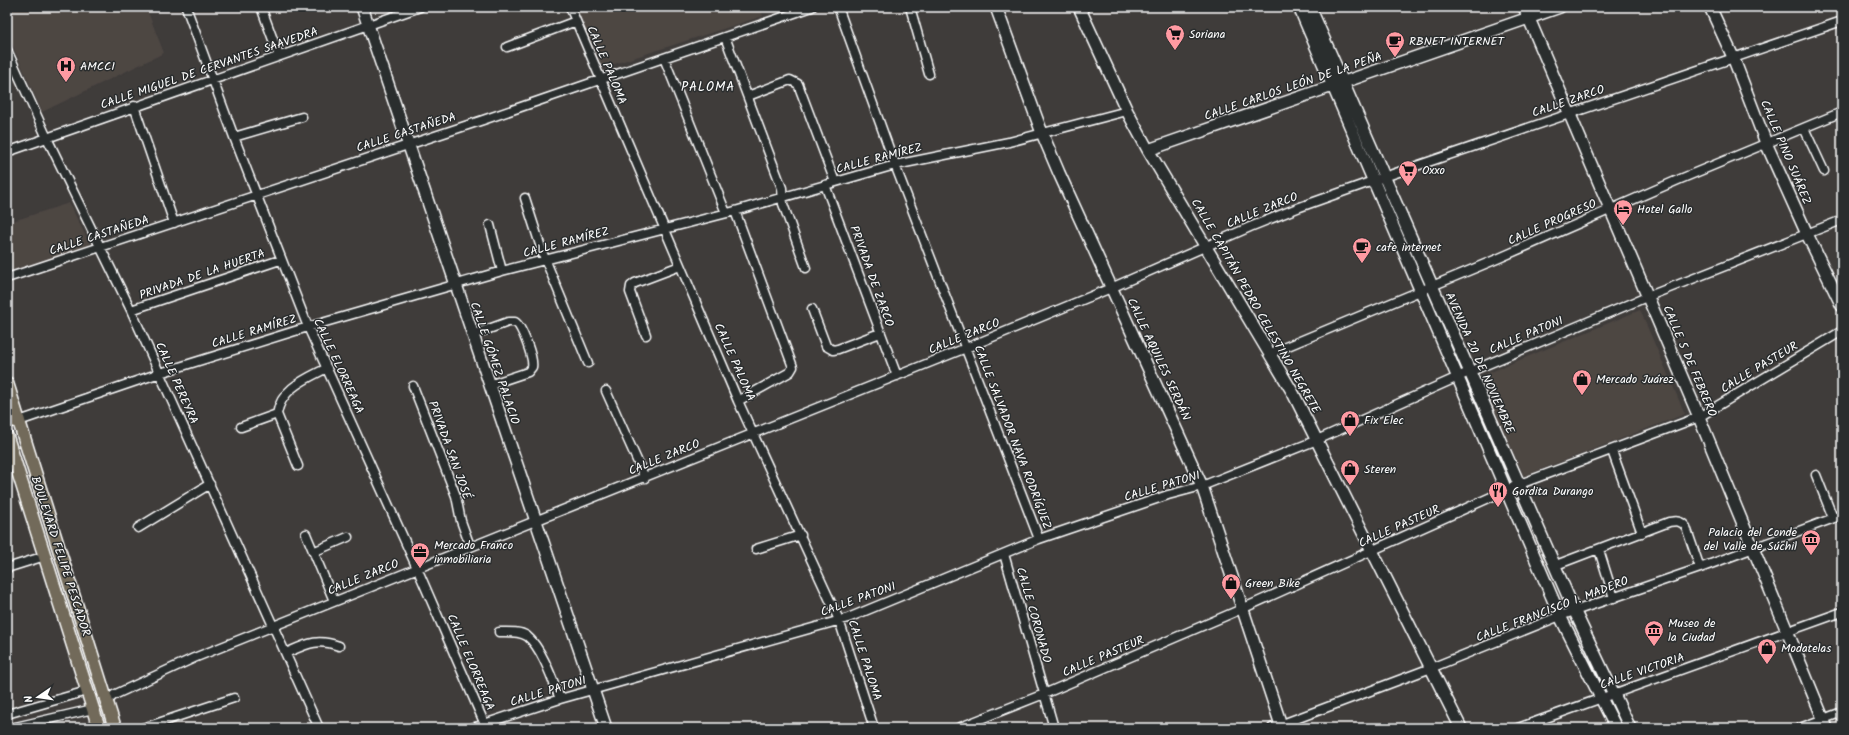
<svg xmlns="http://www.w3.org/2000/svg" width="1849" height="735" viewBox="0 0 1849 735" font-family="Kalam,sans-serif">
<rect width="100%" height="100%" fill="#3f3c3a"/>
<filter id="ink" filterUnits="userSpaceOnUse"><feTurbulence type="fractalNoise" baseFrequency=".025" numOctaves="2"/><feDisplacementMap in="SourceGraphic" scale="8" xChannelSelector="R" yChannelSelector="G"/><feConvolveMatrix kernelMatrix="1 2 1 2 8 2 1 2 1" color-interpolation-filters="sRGB"/></filter>
<g filter="url(#ink)">
<!-- built -->
<path fill="#4d4643" d="M7,7h139l18,46 -122,59 -35,-79z
M576,7h184l3,9 -161,52z
M69,203l22,43 -84,26v-49z
M1640,310l45,104 -161,62 -45,-99z"/>
<g fill="none" stroke-linecap="round" stroke-linejoin="round">
<defs>
<path id="street" d="M186,7l48,130 74,190 109,241 69,159
M261,7l18,49
M570,7l168,394 101,219 35,108
M838,7l57,158 144,374
M910,7l19,67
M725,37l57,151 1,16 23,64
M507,47l69,-26
M7,50l40,88 84,172 188,418
M664,58l62,155
M748,96l42,-16 8,4 37,98
M134,106l40,117
M1804,128l20,43
M234,137l68,-20
M7,152l413,-145
M825,185l72,191
M525,198l18,56 45,109
M735,211l58,156 -3,5 -52,29
M490,225l12,46
M7,278l476,-158 329,-113
M812,309l14,37 7,4 5,-1 42,-16
M131,310l149,-50
M472,335l36,-13h7c7,4 19,37 17,45l-4,5 -39,13
M646,335l-16,-43 1,-6 4,-3 45,-17
M1271,353l226,-94 181,-79 164,-68
M413,386l43,110 5,25 9,25
M606,391l39,87
M19,421l141,-48 148,-46 194,-56 233,-60 160,-46 114,-23 118,-31
M241,427l36,-13
M1612,451l30,82
M298,466l-21,-52c4,-26 29,-35 50,-46
M1816,475l17,43
M138,528l72,-44
M306,534l28,67
M756,549l45,-14
M1599,550l15,48
M313,552l35,-15
M1004,554l50,174
M1556,565l113,-43c7,-1 12,-2 17,5l14,41
M7,568l38,-12
M499,632c9,0 20,-1 28,4 15,12 26,45 33,63
M286,653c21,-9 30,-15 53,-7
M106,702l8,-7 80,-37 772,-310 145,-60 139,-61 50,-20 84,-30 458,-156
M7,714l80,-23
M11,728l82,-19
M143,728l91,-30
M472,728l88,-29 288,-81 191,-79 129,-44 34,-9 115,-46 152,-68 180,-76 193,-76
M958,728l86,-34 200,-86 276,-124 179,-67 143,-86
M1272,728l159,-60 129,-52 140,-48 142,-53
M1518,728l324,-116
M1800,728l42,-16"/>
<path id="secondary" d="M362,7l244,721
M996,7l46,126 17,40 143,313 80,242
M1079,7l48,104 21,39 145,243 168,335
M1299,7l261,609 56,112
M1310,7l265,605 55,116
M1524,7l175,410 128,311
M1710,7l23,50 33,86 41,91 35,72
M1148,150l412,-143"/>
<path id="primary" d="M7,383l108,345
M7,420l12,1
M7,437l92,291"/>
</defs>
<!-- street casing -->
<use href="#street" stroke="#fff" stroke-width="11"/>
<!-- secondary casing -->
<use href="#secondary" stroke="#fff" stroke-width="14"/>
<!-- primary casing -->
<use href="#primary" stroke="#fff" stroke-width="15"/>
<!-- street -->
<use href="#street" stroke="#2a2d2e" stroke-width="8"/>
<!-- secondary -->
<use href="#secondary" stroke="#2a2d2e" stroke-width="11"/>
<!-- primary -->
<use href="#primary" stroke="#726b5a" stroke-width="12"/>
</g>
</g>
<!-- icons -->
<defs>
<symbol id="supermarket-pin" viewBox="-11 -11 22 30"><path d="M0 17L-7.5 6A9.5 9.5 0 1 1 7.5 6Z" fill="#ff9aa2" stroke="#2a2d2e"/><path d="M-6-5.5h2.5l.6 2H6L4.5 2H-2.5L-4.4-4H-6ZM-1.5 3.2a1.3 1.3 0 1 0 .1 0ZM3 3.2a1.3 1.3 0 1 0 .1 0Z" fill="#111"/></symbol>
<symbol id="cafe-pin" viewBox="-11 -11 22 30"><path d="M0 17L-7.5 6A9.5 9.5 0 1 1 7.5 6Z" fill="#ff9aa2" stroke="#2a2d2e"/><path d="M-5.5-4.5H6V0H3Q3 3.5 0 3.5H-2.5Q-5.5 3.5-5.5 0ZM3-3.2v2h1.7v-2ZM-6 4.5H4V6H-6Z" fill="#111"/></symbol>
<symbol id="hospital-pin" viewBox="-11 -11 22 30"><path d="M0 17L-7.5 6A9.5 9.5 0 1 1 7.5 6Z" fill="#ff9aa2" stroke="#2a2d2e"/><path d="M-5-5h3v3.5h4V-5h3V5h-3V1.5h-4V5h-3Z" fill="#111"/></symbol>
<symbol id="hotel-pin" viewBox="-11 -11 22 30"><path d="M0 17L-7.5 6A9.5 9.5 0 1 1 7.5 6Z" fill="#ff9aa2" stroke="#2a2d2e"/><path d="M-6-4.5h1.5V1H6V5H4.5V3h-9V5H-6ZM-4 0a1.8 1.8 0 1 1 3.6 0ZM.5 0V-2.5h3Q6-2.5 6 0Z" fill="#111"/></symbol>
<symbol id="shop-pin" viewBox="-11 -11 22 30"><path d="M0 17L-7.5 6A9.5 9.5 0 1 1 7.5 6Z" fill="#ff9aa2" stroke="#2a2d2e"/><path d="M-5-2.5h2.3a2.7 3.5 0 0 1 5.4 0H5L5.5 6h-11ZM-1.5-2.5h3a1.5 2.3 0 0 0-3 0Z" fill="#111"/></symbol>
<symbol id="restaurant-pin" viewBox="-11 -11 22 30"><path d="M0 17L-7.5 6A9.5 9.5 0 1 1 7.5 6Z" fill="#ff9aa2" stroke="#2a2d2e"/><path d="M-5-6h1v4h1v-4h1v4h1v-4h1v5L-1.5 .5V6h-2V.5L-5-1ZM5-6V6H3V1.5H1.5Q1.5-4 5-6Z" fill="#111"/></symbol>
<symbol id="museum-pin" viewBox="-11 -11 22 30"><path d="M0 17L-7.5 6A9.5 9.5 0 1 1 7.5 6Z" fill="#ff9aa2" stroke="#2a2d2e"/><path d="M0-6L6-3V-2H-6V-3ZM-5-1h2V3h-2ZM-1-1h2V3h-2ZM3-1h2V3H3ZM-6 4H6V6H-6Z" fill="#111"/></symbol>
<symbol id="office-pin" viewBox="-11 -11 22 30"><path d="M0 17L-7.5 6A9.5 9.5 0 1 1 7.5 6Z" fill="#ff9aa2" stroke="#2a2d2e"/><path d="M-6-3h4V-5.5h4V-3h4V5H-6ZM-1-4.5V-3h2v-1.5ZM-6 0V1H6V0Z" fill="#111"/></symbol>
</defs>
<g fill-rule="evenodd">
<use href="#supermarket-pin" x="1164" y="23" width="22" height="30"/>
<use href="#cafe-pin" x="1384" y="30" width="22" height="30"/>
<use href="#hospital-pin" x="55" y="55" width="22" height="30"/>
<use href="#supermarket-pin" x="1397" y="159" width="22" height="30"/>
<use href="#hotel-pin" x="1612" y="198" width="22" height="30"/>
<use href="#cafe-pin" x="1351" y="236" width="22" height="30"/>
<use href="#shop-pin" x="1571" y="368" width="22" height="30"/>
<use href="#shop-pin" x="1339" y="409" width="22" height="30"/>
<use href="#shop-pin" x="1339" y="458" width="22" height="30"/>
<use href="#restaurant-pin" x="1487" y="480" width="22" height="30"/>
<use href="#museum-pin" x="1800" y="528" width="22" height="30"/>
<use href="#office-pin" x="409" y="541" width="22" height="30"/>
<use href="#shop-pin" x="1220" y="572" width="22" height="30"/>
<use href="#museum-pin" x="1643" y="619" width="22" height="30"/>
<use href="#shop-pin" x="1756" y="637" width="22" height="30"/>
</g>
<g text-anchor="middle" stroke-width="3" stroke-linejoin="round" paint-order="stroke">
<!-- poi labels -->
<g font-size="12" fill="#fff" stroke="#2a2d2e" text-anchor="start">
<text x="1189" y="38">Soriana</text>
<text x="1409" y="45">RBNET INTERNET</text>
<text x="80" y="70">AMCCI</text>
<text x="1422" y="174">Oxxo</text>
<text x="1637" y="213">Hotel Gallo</text>
<text x="1376" y="251">cafe internet</text>
<text x="1596" y="383">Mercado Juárez</text>
<text x="1364" y="424">Fix Elec</text>
<text x="1364" y="473">Steren</text>
<text x="1512" y="495">Gordita Durango</text>
<text x="1797" y="536" text-anchor="end">Palacio del Conde<tspan x="1797" dy="14">del Valle de Súchil</tspan></text>
<text x="434" y="549">Mercado Franco<tspan x="434" dy="14">inmobiliaria</tspan></text>
<text x="1245" y="587">Green Bike</text>
<text x="1668" y="627">Museo de<tspan x="1668" dy="14">la Ciudad</tspan></text>
<text x="1781" y="652">Modatelas</text>
</g>
<!-- street labels -->
<g font-size="12" fill="#fff" stroke="#2a2d2e">
<text transform="translate(607 65) rotate(67)" y="4">CALLE PALOMA</text>
<text transform="translate(209 68) rotate(-19)" y="4">CALLE MIGUEL DE CERVANTES SAAVEDRA</text>
<text transform="translate(1293 86) rotate(-19)" y="4">CALLE CARLOS LEÓN DE LA PEÑA</text>
<text transform="translate(1568 101) rotate(-19)" y="4">CALLE ZARCO</text>
<text transform="translate(406 132) rotate(-18)" y="4">CALLE CASTAÑEDA</text>
<text transform="translate(1786 152) rotate(67)" y="4">CALLE PINO SUÁREZ</text>
<text transform="translate(879 158) rotate(-15)" y="4">CALLE RAMÍREZ</text>
<text transform="translate(1262 210) rotate(-22)" y="4">CALLE ZARCO</text>
<text transform="translate(1552 222) rotate(-24)" y="4">CALLE PROGRESO</text>
<text transform="translate(99 235) rotate(-18)" y="4">CALLE CASTAÑEDA</text>
<text transform="translate(566 242) rotate(-15)" y="4">CALLE RAMÍREZ</text>
<text transform="translate(202 274) rotate(-19)" y="4">PRIVADA DE LA HUERTA</text>
<text transform="translate(872 276) rotate(70)" y="4">PRIVADA DE ZARCO</text>
<text transform="translate(1256 306) rotate(60)" y="4">CALLE CAPITÁN PEDRO CELESTINO NEGRETE</text>
<text transform="translate(254 331) rotate(-17)" y="4">CALLE RAMÍREZ</text>
<text transform="translate(1526 335) rotate(-23)" y="4">CALLE PATONI</text>
<text transform="translate(964 336) rotate(-22)" y="4">CALLE ZARCO</text>
<text transform="translate(1159 359) rotate(65)" y="4">CALLE AQUILES SERDÁN</text>
<text transform="translate(1690 361) rotate(67)" y="4">CALLE 5 DE FEBRERO</text>
<text transform="translate(735 362) rotate(66)" y="4">CALLE PALOMA</text>
<text transform="translate(495 363) rotate(71)" y="4">CALLE GÓMEZ PALACIO</text>
<text transform="translate(1480 363) rotate(66)" y="4">AVENIDA 20 DE NOVIEMBRE</text>
<text transform="translate(339 366) rotate(65)" y="4">CALLE ELORREAGA</text>
<text transform="translate(1759 367) rotate(-31)" y="4">CALLE PASTEUR</text>
<text transform="translate(177 383) rotate(66)" y="4">CALLE PEREYRA</text>
<text transform="translate(1013 437) rotate(69)" y="4">CALLE SALVADOR NAVA RODRÍGUEZ</text>
<text transform="translate(450 450) rotate(70)" y="4">PRIVADA SAN JOSÉ</text>
<text transform="translate(664 457) rotate(-22)" y="4">CALLE ZARCO</text>
<text transform="translate(1162 486) rotate(-17)" y="4">CALLE PATONI</text>
<text transform="translate(1399 526) rotate(-24)" y="4">CALLE PASTEUR</text>
<text transform="translate(61 556) rotate(72)" y="4">BOULEVARD FELIPE PESCADOR</text>
<text transform="translate(363 577) rotate(-22)" y="4">CALLE ZARCO</text>
<text transform="translate(858 599) rotate(-20)" y="4">CALLE PATONI</text>
<text transform="translate(1552 609) rotate(-21)" y="4">CALLE FRANCISCO I. MADERO</text>
<text transform="translate(1034 615) rotate(74)" y="4">CALLE CORONADO</text>
<text transform="translate(1103 656) rotate(-23)" y="4">CALLE PASTEUR</text>
<text transform="translate(865 660) rotate(72)" y="4">CALLE PALOMA</text>
<text transform="translate(471 662) rotate(67)" y="4">CALLE ELORREAGA</text>
<text transform="translate(1642 671) rotate(-19)" y="4">CALLE VICTORIA</text>
<text transform="translate(548 691) rotate(-17)" y="4">CALLE PATONI</text>
</g>
<!-- neighbourhood labels -->
<g font-size="13" letter-spacing="1" fill="#fff" stroke="#2a2d2e">
<text x="708" y="91">PALOMA</text>
</g>
</g>
<!-- margin -->
<rect width="1849" height="735" fill="none" stroke="#2a2d2e" stroke-width="24"/>
<rect x="12" y="12" width="1825" height="711" fill="none" stroke="#fff" stroke-width="1.5" filter="url(#ink)"/>
<!-- north arrow -->
<g transform="translate(38 697) rotate(257)" stroke="#2a2d2e" stroke-width="3" paint-order="stroke">
<path d="M0-3L7 15L0 10L-7 15Z" fill="#ffffff"/>
<text y="-6" font-size="11" font-weight="bold" text-anchor="middle" fill="#ffffff">N</text>
</g>
</svg>
